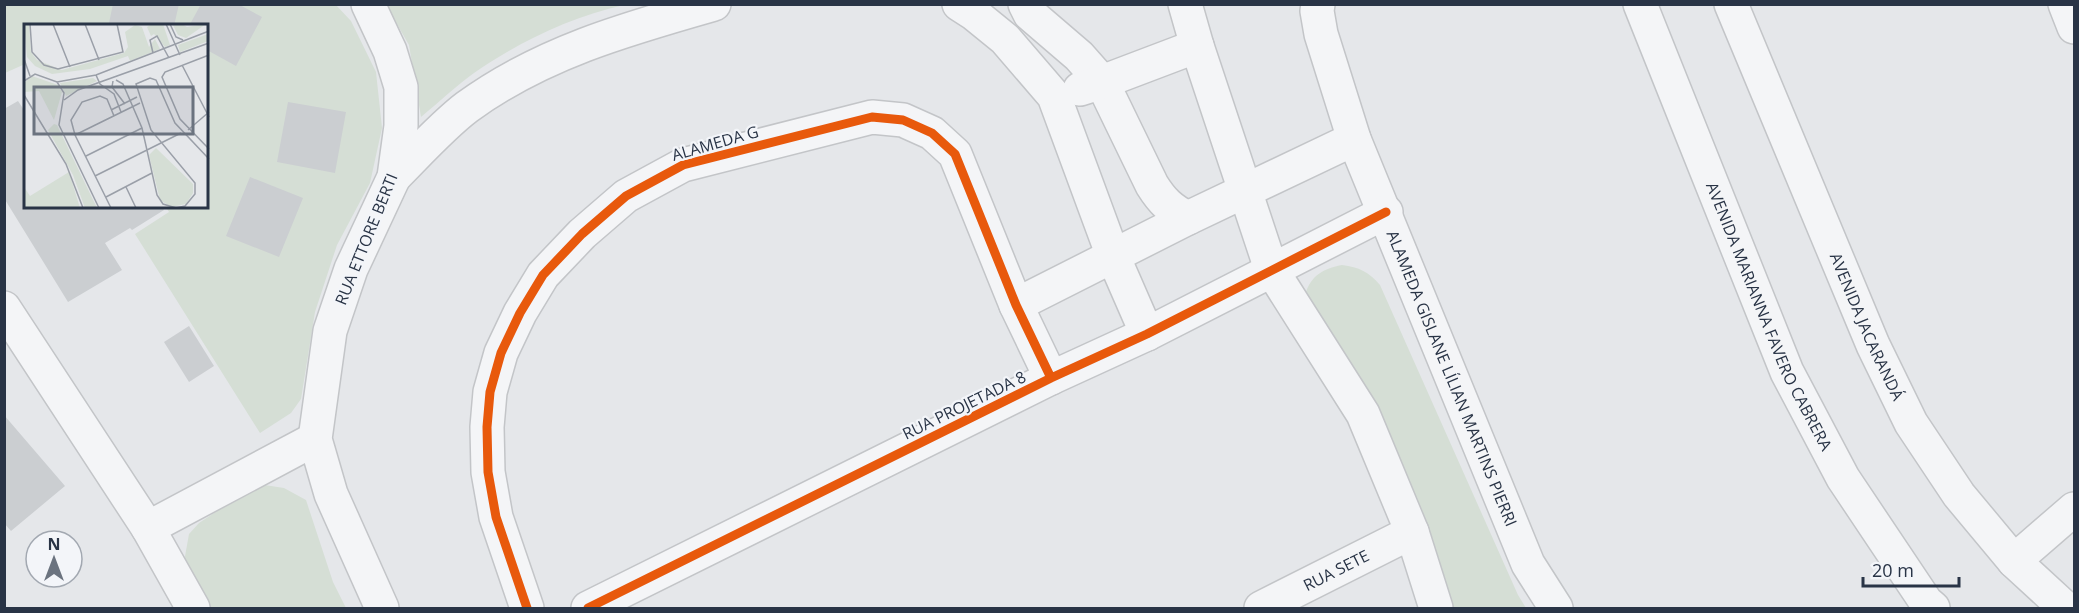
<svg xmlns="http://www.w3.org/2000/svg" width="2079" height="613" viewBox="0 0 2079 613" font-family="'Open Sans',sans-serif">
<rect width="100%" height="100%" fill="#e5e7ea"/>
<!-- green -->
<path fill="#d5ded5" d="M335,4l16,17 25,51 6,56 -12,55 -33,62 -22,67 -14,87 -10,14 -31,20 -125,-199 34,-22 -3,-5h41v-181h-181l-1,38 -20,9v-68z
M386,5h238c-54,12 -105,37 -150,68 -18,13 -35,29 -53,44l-12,-72z
M1342,265c17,2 27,7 38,20l138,310 8,13h-79l-143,-309c5,-22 17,-30 38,-34z
M258,484l26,4 22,12 27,82 13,26h-138l-24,-46 5,-28 10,-11z"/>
<!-- building -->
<path fill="#cbced1" d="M113,4h66l-5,22h-54l-11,-3z
M201,4h37l24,13 -26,49 -29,-16v-24h-18z
M18,101l8,12v94h136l2,3 -32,20 -2,-2 -25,15 17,27 -54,32 -64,-104v-89z
M288,102l58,10 -11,61 -58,-11z
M250,177l53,21 -24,59 -53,-21z
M189,326l25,40 -25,16 -25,-40z
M4,415l61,71 -54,45 -7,-8z"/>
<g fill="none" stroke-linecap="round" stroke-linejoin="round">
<defs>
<g id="minor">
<path d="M368,4l22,47 11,36v39l-7,51 -43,92 -21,62 -15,108 16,55 51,114"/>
<path d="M959,4l14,9 32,26 49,57 59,160 34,78"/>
<path d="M1025,4l5,10 49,42 23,26 50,103c10,16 19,25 36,33"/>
<path d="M1185,4l12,42 74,223 92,145 49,118 24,76"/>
<path id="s1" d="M1318,4l-1,7 4,23 33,105 174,425 28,44"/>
<path id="s2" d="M1640,4l147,368 56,106 83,124 7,6"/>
<path id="s3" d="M1731,4l142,341 38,78 48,72 55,66 51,47"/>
<path d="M2065,4l9,23"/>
<path d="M1080,89l22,-7 95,-36"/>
<path d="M394,177c22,-22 49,-52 73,-70 74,-54 159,-78 247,-103"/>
<path d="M1016,305l172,-87 166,-79"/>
<path d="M4,308l144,220 45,80"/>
<path d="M148,528l167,-89"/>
<path d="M2014,561l60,-52"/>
<path d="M527,608l-31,-91 -8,-45 -1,-45 3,-35 11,-39 19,-40 23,-38 39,-41 44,-38 57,-31 189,-48 31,3 29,13 23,21 61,151 35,73"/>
<path d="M588,608l463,-230 96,-44 239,-122"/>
<path id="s4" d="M1261,608l151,-76"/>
</g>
</defs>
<!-- minor casing -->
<use href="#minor" stroke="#c3c5c8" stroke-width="36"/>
<!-- minor -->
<use href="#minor" stroke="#f4f5f7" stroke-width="33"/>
<defs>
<path id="cycleway" d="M527,608l-31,-91 -8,-45 -1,-45 3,-35 11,-39 19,-40 23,-38 39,-41 44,-38 57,-31 189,-48 31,3 29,13 23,21 61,151 35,73
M588,608l463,-230 96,-44 239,-122"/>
</defs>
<!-- cycleway casing -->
<use href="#cycleway" stroke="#f3f5f9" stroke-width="13"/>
<!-- cycleway -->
<use href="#cycleway" stroke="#e8590c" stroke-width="9"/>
</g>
<g text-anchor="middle" stroke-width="4.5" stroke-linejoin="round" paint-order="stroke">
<!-- street labels -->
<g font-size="16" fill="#293446" stroke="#f3f5f9">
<text transform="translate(715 143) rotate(-16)" y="6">ALAMEDA G</text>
<text transform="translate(366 239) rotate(-68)" y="6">RUA ETTORE BERTI</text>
<text dy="6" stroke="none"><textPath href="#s2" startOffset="338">AVENIDA MARIANNA FAVERO CABRERA</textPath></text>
<text dy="6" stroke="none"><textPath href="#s3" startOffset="350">AVENIDA JACARANDÁ</textPath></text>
<text dy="6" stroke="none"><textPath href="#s1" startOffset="399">ALAMEDA GISLANE LÍLIAN MARTINS PIERRI</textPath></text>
<text transform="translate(964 405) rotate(-26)" y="6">RUA PROJETADA 8</text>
<text dy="6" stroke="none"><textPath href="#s4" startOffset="84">RUA SETE</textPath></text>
</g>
</g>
<!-- overview -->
<g transform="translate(24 24)">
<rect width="184" height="184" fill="#e5e7ea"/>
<path d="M5,0l2,28 6,8 25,10 62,-17 4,-6 -3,-15 10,-7 7,2 7,20 6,-8 5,10 -30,12 -2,-5 -38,13 -38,5 -17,-8 -8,-9 -3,-32zM128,0h11l7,21 -5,2 -11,-13 -3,2 -4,-9zM158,0l5,3 19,-3 -20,14 -8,-3 -5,-10zM184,10v7l-28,11 -2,-7zM8,52l26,9 4,7 -8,28 -15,-29 -15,1v-9zM69,54l4,3 -31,15 -6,-13zM30,100l3,1 40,83h-12l-12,-33 -25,-45zM132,124l37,36v9l-7,11 -15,3 -11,-7 -11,-45zM45,148l11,36h-56v-21l6,9z" fill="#d5ded5"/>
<path fill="none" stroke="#9a9fa8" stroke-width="1.5" d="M6,0l2,28 12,13 14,4 65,-17 -6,-28M29,0l17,43M61,0l14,36M142,0l14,31M146,0l6,13 7,3M129,29l-3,-13 7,-4 12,22M185,31l-44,17 -3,5 18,42 29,30M0,35l6,17M158,41l27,52M72,51l4,9 14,10 7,18M92,56l7,4 19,44 15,67 6,9 13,4 9,-2 10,-12v-11l-44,-53 -15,-46 14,-6 6,2 19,43 34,36M0,57l11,-7 22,8 39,-7 113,-44M89,57l-1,6 13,17M33,58l7,11 -5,32 40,83M0,71l42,69 17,44M40,76l14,-10 131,-47M87,86l26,-13M164,106l21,-18M51,111l65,-32M62,132l56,-28M71,152l86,-43M102,163l10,21M82,173l46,-24M87,184l-36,-73 -4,-15 11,-18 18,-6 7,3 7,17"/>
<path fill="#6b737f" fill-opacity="0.15" stroke="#6b737f" stroke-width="3" d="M10,63h159v47h-159z"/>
<rect width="184" height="184" fill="none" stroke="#293446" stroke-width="3"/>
</g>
<!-- border -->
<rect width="2079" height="613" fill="none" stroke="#293446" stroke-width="12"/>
<!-- north arrow -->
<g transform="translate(54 559)"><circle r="28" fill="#f3f5f9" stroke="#a2a8b1" stroke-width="1.5"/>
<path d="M0-4.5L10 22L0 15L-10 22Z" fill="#6b737f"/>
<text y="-9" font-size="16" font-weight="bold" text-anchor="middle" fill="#293446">N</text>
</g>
<!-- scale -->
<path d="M1863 577v9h96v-9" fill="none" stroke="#293446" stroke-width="3"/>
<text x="1872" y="577" font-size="18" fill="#293446" stroke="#f3f5f9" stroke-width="4.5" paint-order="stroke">20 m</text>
</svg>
